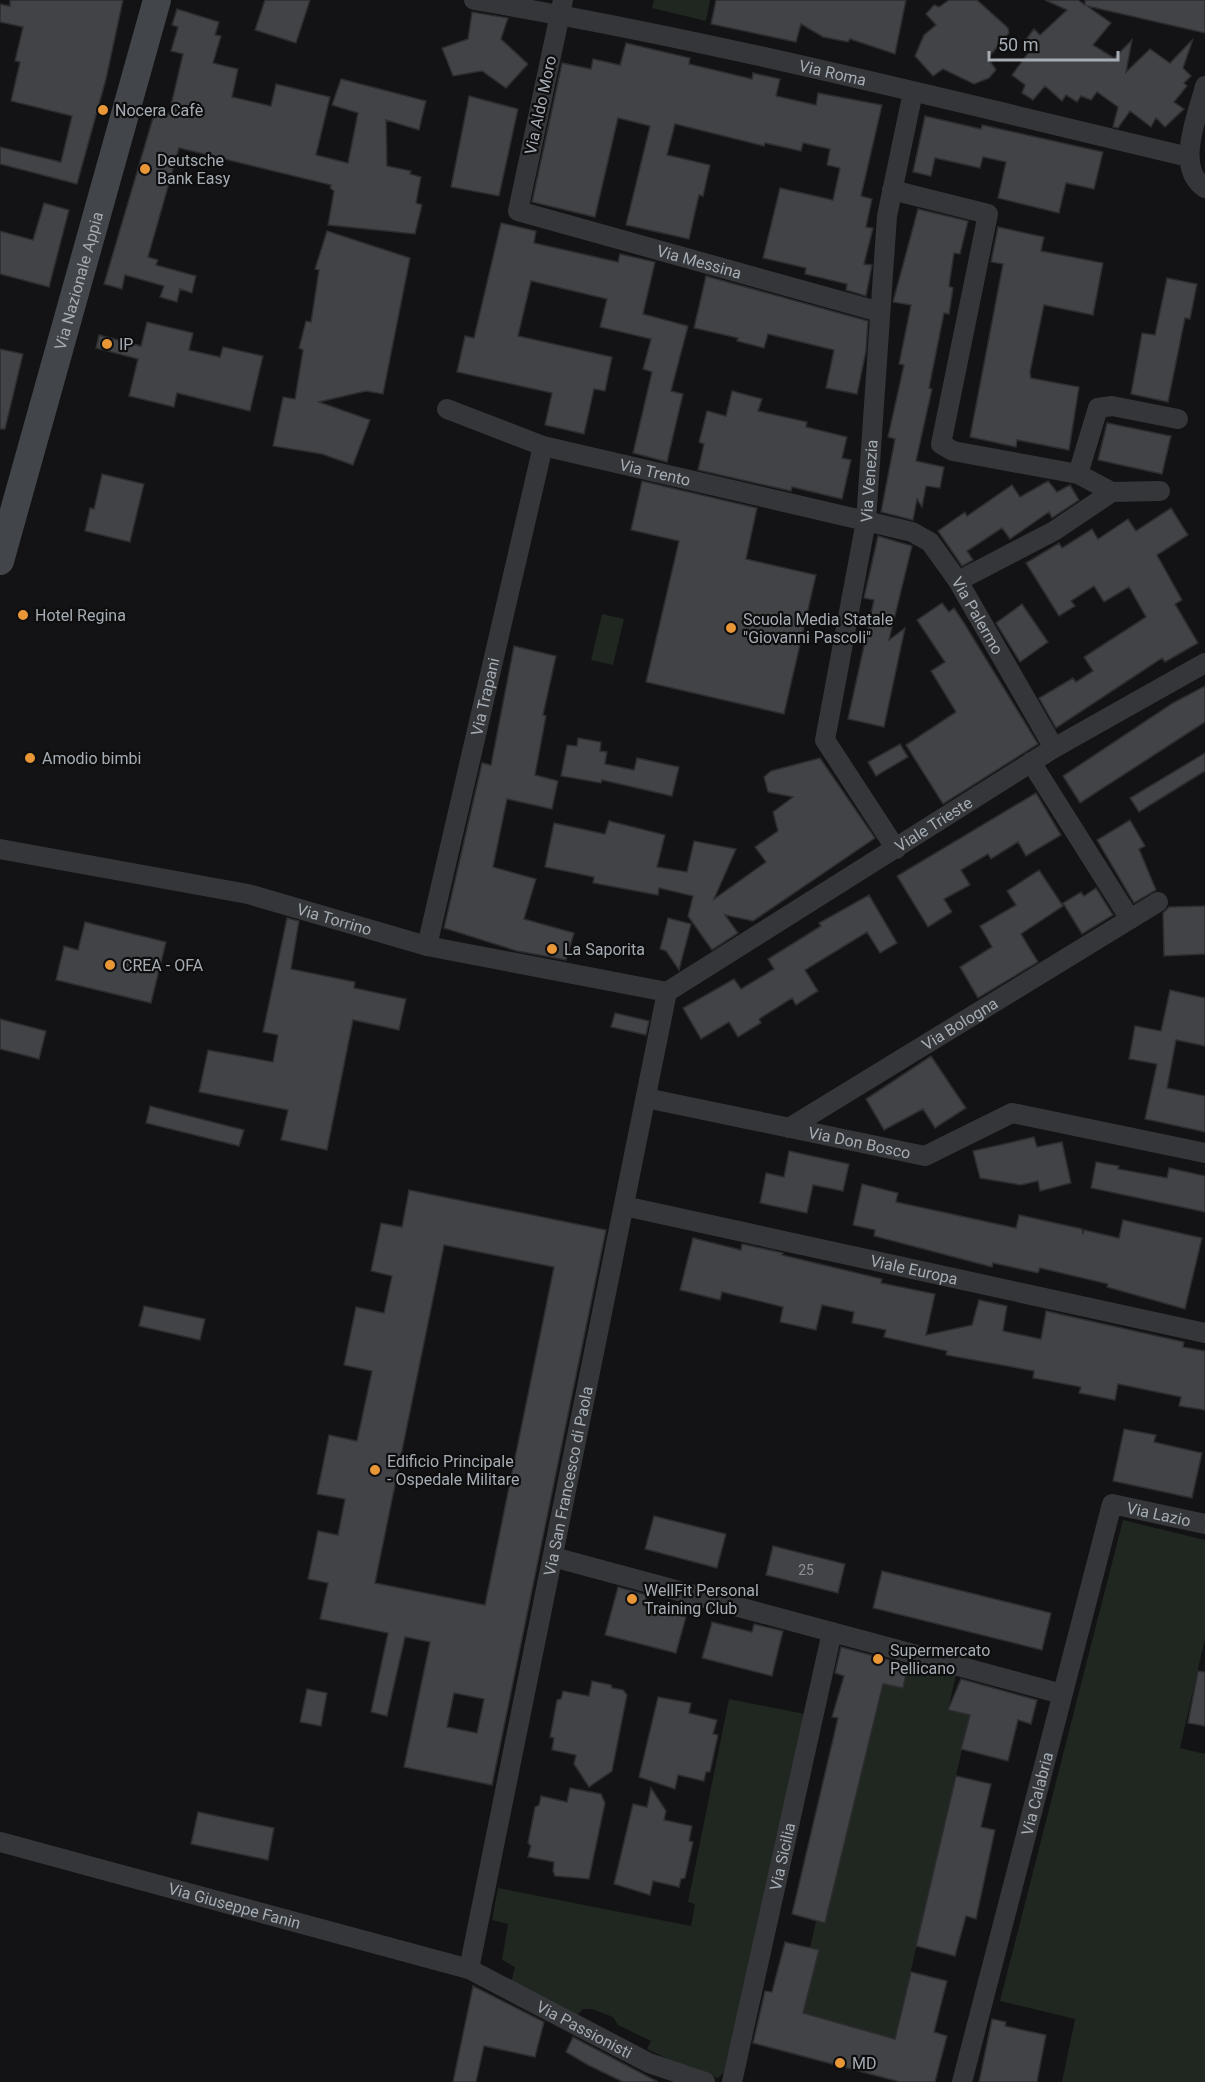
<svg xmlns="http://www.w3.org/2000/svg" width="1205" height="2082" viewBox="0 0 1205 2082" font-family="Roboto,sans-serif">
<rect width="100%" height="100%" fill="#131315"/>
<!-- green -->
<path fill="#1f2720" d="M654,0h56l-4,21 -54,-13z
M602,614l22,5 -11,46 -22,-5z
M1123,1520l82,20v98l-25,110 25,6v328h-143l13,-63 -75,-18z
M911,1654l47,12 -10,44 22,5 -75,324 -92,-26 15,-63 -8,-2 6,-27 8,1 38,-198 11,2 10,-42 20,4z
M729,1699l76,15 -76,354 -11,10 -31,-10 -40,-19 4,-8 -33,-16 -5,-8 -21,-8h-9l-6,6 -66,-32 4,-16 -13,-7 6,-36 -16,-4 6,-32 193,38 4,-22 -7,-2z"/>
<!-- building -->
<path fill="#424347" stroke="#2d2d30" stroke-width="1.5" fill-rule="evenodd" d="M10,0h113l-17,79 -29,105 -77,-20v-17l61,15 11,-46 -61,-15 9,-39 -5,-1 8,-34 -23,-5v-18l10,2z
M265,0h45l-14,43 -41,-13z
M716,0h190l-11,54 -45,-15 -2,3 -25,-5 -22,-13 -5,18 -85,-18z
M949,0h28l31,28 1,5 -21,25 8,12 -7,8 -15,6 -31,-15 -10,7 -18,-20 9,-21 12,-10 -10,-11 8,-9 5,2z
M1045,0h33l7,5v-5h120v33l-118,-27 24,17 -18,22 21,13 18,-18 -6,32 24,-23 20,14 23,-24 -10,29 8,8 -7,7 3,3 -13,16 10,7 -19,18 -9,-9 -5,9 -21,-16 -12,17 -5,-1 5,-20 -21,-15 -6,8 -10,-4 -4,6 -11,-7 -4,6 -17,-15 -12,14 -11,-7 3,-8 -13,-10 19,-26 -7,-7 10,-13 6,6 27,-25z
M177,9l42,13 -4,13 6,1 -8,27 25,6 -6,28 39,9 5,-22 54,13 -14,58 32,8 10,-50 -26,-8 9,-26 85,22 -7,29 -33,-10 1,46 24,5 -1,3 11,3 -5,26 6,2 -7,29 -87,-9 6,-34 -4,-3 1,-3 -152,-37 -31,109 10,3 -2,5 40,11 -4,17 -12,-4 -3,13 -17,-5 4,-11 -39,-11 -3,14 -18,-5 51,-173 14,3 14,-60 -12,-3 7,-24 -6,-2z
M472,12l36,6 -7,21 27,25 -22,24 -24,-17 -29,5 -11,-28 26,-9z
M626,43l64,15 -1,6 63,15 1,-6 27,6 -4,17 40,9 2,-12 64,12 -21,91 11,3 -6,28 7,1 -9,36 8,1 -6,31 -20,-6 1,-6 -42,-10 1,-6 -43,-10 17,-70 53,12 7,-32 -13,-3 3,-16 -27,-6 -2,8 -36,-8 -1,3 -89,-22 -8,31 43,10 -7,31 -4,-1 -10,44 -63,-14 24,-99 -32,-8 -23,99 -63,-15 30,-139 29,6 2,-10 27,6z
M469,96l49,13 -19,87 -48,-9z
M925,116l56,13 1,-4 121,27 -9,37 -28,-6 -7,30 -61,-15 8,-36 -23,-5 -3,11 -45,-10 -4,18 -18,-4z
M44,203l25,7 -20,77 -49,-13v-43l33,9z
M918,209l50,12 -8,33 -6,-1 -5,33 4,2 -4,26 -5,-1 -15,75 3,1 -16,72 28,6 -4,21 -14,-2 -4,21 -5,-8 -4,21 -32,-8 14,-73 -7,-2 16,-72 -5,-1 12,-59 -18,-3z
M501,223l35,8 -2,12 84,19 2,-8 35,8 -12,52 45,12 -17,65 12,3 -16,68 -34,-9 19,-81 -9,-3 8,-30 -51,-12 7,-28 -76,-18 -13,55 94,21 -7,34 -11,-2 -10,45 -39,-9 7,-32 -95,-21 8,-36 9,2z
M998,227l46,10 -3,14 62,12 -10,52 -49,-10 -14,67 1,6 48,9 -10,63 -52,-10 -1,7 -46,-10 33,-173 -12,-2z
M327,231l83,27 -27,136 -17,-3 -47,11 51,18 -17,45 -31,-11 -49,-8 10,-49 12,2 8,-49 -4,-2 7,-27 5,1 8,-52 -4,-1z
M706,276l162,45 -2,30 -9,43 -31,-6 8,-38 -66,-16 -4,14 -27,-7 1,-3 -44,-10z
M1167,278l30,6 -7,35 -5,-1 -17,84 -37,-8 11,-61 13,2z
M147,322l46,11 -4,17 31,7 3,-10 40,9 -13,55 -73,-18 -3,14 -45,-11 9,-37 -42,-11 3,-13 42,11z
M0,349l23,5 -18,75h-5z
M732,391l30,8 -4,12 49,11 -1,5 41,10 -5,21 9,2 -9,39 -50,-12 -1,4 -93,-21 6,-26 -5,-2 8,-31 19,5z
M1107,423l64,13 -9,38 -64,-14z
M102,474l42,10 -14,58 -45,-11 5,-23 4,1z
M642,481l115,27 -11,51 70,16 -32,139 -138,-32 33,-141 -48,-11z
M1048,481l9,11 13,-7 9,15 -27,18 -3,-6 -39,27 -8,-11 -35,23 6,9 -11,6 -24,-35 27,-19 2,4 45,-31 8,12z
M1171,508l17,27 -31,20 25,45 -7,4 23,39 -33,19 -3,-4 -106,70 -17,-30 34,-20 3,4 17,-11 -9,-14 62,-40 -17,-30 -25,15 -10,-16 -23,15 4,5 -16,10 -33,-53 33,-20 3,5 30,-19 6,10 30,-20 8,12z
M878,536l34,10 -23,94 16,-12 -21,99 -36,-8 26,-119 -10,-2z
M942,603l7,9 5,-4 10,15 74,121 -95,60 -37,-59 50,-33 -25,-41 14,-9 -28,-42z
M1022,604l26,38 -28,20 -24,-39z
M514,646l42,10 -13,59 3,1 -11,59 23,6 -6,28 -45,-10 -14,68 43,12 -12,40 50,14 -8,27 -49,-9 -73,-23 38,-165 9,2z
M1205,686v36l-125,81 -17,-27 110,-73z
M578,738l23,4 -1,9 7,1 -2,12 29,6 3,-12 42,9 -7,29 -70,-16 -1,3 -40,-7 6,-31 10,1z
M900,744l8,13 -32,19 -8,-14z
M1205,753v18l-66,41 -9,-14z
M820,758l55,80 -122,83 -28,-6 13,18 -26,17 -24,-34 5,-20 -34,-8 -1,7 -65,-12 1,-6 -49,-10 9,-44 51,11 4,-13 56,14 -8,32 30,5 7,-31 42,8 -22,50 52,-37 -11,-15 23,-16 -5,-19 20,-15 -25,-5 -4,-15 7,-6z
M1036,793l25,42 -35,21 -8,-14 -27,17 -3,-5 -27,16 9,15 -26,14 8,13 -24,15 -31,-51z
M1130,820l15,26 -6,3 17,41 -22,13 -37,-63z
M1039,870l24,36 -42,28 17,28 -60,36 -18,-31 32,-20 -12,-21 36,-21 -9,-14z
M1096,888l17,27 -31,19 -19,-31 18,-11 3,4z
M869,895l28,48 -17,10 -13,-21 -62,38 13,21 -22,14 -4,-7 -33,21 2,4 -23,14 -9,-15 -28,17 -18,-31 51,-29 7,10 33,-20 -6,-10 53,-33 -2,-3z
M1205,906v48l-41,2 -1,-43 6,-6z
M287,918l12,3 -8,48 64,13 -1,6 52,11 -7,31 -46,-10 -26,130 -46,-10 7,-30 -89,-18 9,-42 65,12 5,-27 -15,-3z
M668,918l23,6 -12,46 -13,-19 -6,-2z
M85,922l81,20 -15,61 -95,-23 8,-34 14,4z
M1170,990l35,8v48l-29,-6 -9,48 38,8v36l-60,-13 12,-55 -28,-5 6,-33 26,5z
M615,1013l34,8 -3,14 -35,-8z
M0,1019l46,12 -7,28 -39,-10z
M931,1056l35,52 -31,20 -12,-19 -39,21 -18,-31z
M150,1106l94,24 -5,16 -93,-23z
M1034,1137l3,10 25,-5 9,41 -31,8 -2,-10 -17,4 -41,-7 -7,-27z
M789,1151l60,13 -6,27 -30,-6 -6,28 -47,-10 6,-30 18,4z
M1096,1162l23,4 -1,3 49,9 2,-10 36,8v36l-114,-24z
M862,1184l36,9 -2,9 120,26 3,-13 63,14 1,5 1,-4 35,8 4,-18 79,18 -17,71 -78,-22 1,-3 -68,-16 -2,5 -45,-10 -1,4 -118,-31 1,-6 -22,-5z
M409,1190l197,40 -114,555 -88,-18 26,-125 -25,-5 -18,79 -16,-4 17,-79 -68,-14 8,-36 -20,-4 10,-48 20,4 7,-36 -28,-5 12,-59 28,6 15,-70 -28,-6 12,-58 28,6 8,-37 -21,-5 10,-48 21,4zM444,1245l110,22 -69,338 -110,-22zM454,1693l30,6 -7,34 -30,-6z
M693,1238l48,12 1,-6 41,9 -1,2 100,24 -1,4 54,11 -9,41 46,-10 7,-25 28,6 -4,25 38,8 5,-28 138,31 -1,5 22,4v59l-26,-4 2,-9 -63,-13 -3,16 -36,-7 2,-6 -48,-9 1,-7 -88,-16 1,-4 -63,-14 2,-7 -34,-7 2,-11 -32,-7 -6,25 -36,-8 3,-15 -61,-15 -2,8 -40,-10z
M144,1306l61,13 -5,21 -61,-14z
M1124,1429l32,6 -2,7 48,11 -10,45 -79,-17z
M654,1516l72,18 -9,34 -72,-19z
M773,1546l72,18 -7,29 -72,-18z
M882,1571l169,42 -9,37 -169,-42z
M618,1587l29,8 -3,11 42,11 -10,36 -71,-18z
M712,1622l40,10 2,-8 29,7 -11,45 -70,-18z
M841,1647l67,18 -5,23 -20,-4 -58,239 -33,-9 46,-196 -6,-1 12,-41 -9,-3z
M1198,1671l7,1v54l-17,-3z
M961,1679l76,21 -6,24 -13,-4 -10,41 -47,-12 9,-34 -22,-5z
M592,1681l19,4 1,3 11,2 4,5 -15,76 -23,16 -15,-23 2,-9 -24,-5 2,-12 -4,-1 7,-37 4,-1 2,-8 26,5z
M307,1689l20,4 -6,33 -21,-4z
M658,1697l33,6 -2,10 28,7 -4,14 5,1 -8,37h-4l-2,9 -26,-6 -3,14 -36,-12z
M956,1776l35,8 -10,43 14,3 -19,89 -10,-3 -11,40 -39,-10z
M570,1788l31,6 4,9 -16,76 -34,-3 -2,-5 1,-9 -26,-5 3,-11 -3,-3 7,-36 4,-2 2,-9 26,6z
M651,1788l15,23 -2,9 28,6 -3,15 4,1 -8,36 -4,1 -2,8 -26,-6 -3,14 -36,-11 19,-80 14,3z
M198,1812l76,16 -6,32 -77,-16z
M785,1942l34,8 -16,63 92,26 16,-67 36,9 -13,51 13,4 -12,46h-35l-147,-39 12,-52 7,1z
M473,1986l71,36 -9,35 -51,-11 -8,36h-23z
M992,2019l14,3 -1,4 41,9 -9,47h-58z
M573,2037l85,45h-35l-35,-17 -22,-13z"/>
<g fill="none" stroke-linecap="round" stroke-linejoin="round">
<!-- street -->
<g stroke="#343639" stroke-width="20">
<path id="s1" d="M474,0c240,40 478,101 715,157"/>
<path id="s2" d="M563,0l-45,211 362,101"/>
<path d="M1205,86c-7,29 -31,82 0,102"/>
<path d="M892,190l96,24 -47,230 12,7 125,23 34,18 48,-1"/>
<path id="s3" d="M447,409l96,37 323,75 46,11 18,10 28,39 96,167"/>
<path d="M1078,474l20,-66 14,-2 66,13"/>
<path d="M958,581l96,-50 58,-39"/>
<path d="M1031,762l99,157"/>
<path id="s4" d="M0,849l248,45 179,52 240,46"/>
<path id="s5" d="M896,849l-71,-109 41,-219 21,-305 26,-124"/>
<path id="s6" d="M427,946l116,-500"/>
<path id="s7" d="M667,992l387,-244 151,-85"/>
<path id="s8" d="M646,1098l279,58 87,-43 193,40"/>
<path id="s9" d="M789,1128l369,-226"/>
<path id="s10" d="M624,1206l581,127"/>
<path d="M553,1557l509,137"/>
<path id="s11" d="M0,1842l469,127 180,94 56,19"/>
<path id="s12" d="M469,1969l198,-977"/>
<path id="s13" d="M732,2082l100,-450"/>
<path id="s14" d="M962,2082l150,-578 93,20"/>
</g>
<!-- secondary -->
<path stroke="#424549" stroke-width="28" id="s15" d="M0,561l157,-561"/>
</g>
<!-- markers -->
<g fill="#e99736" stroke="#0e0e0f" stroke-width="2">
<circle cx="103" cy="110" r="6"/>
<circle cx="145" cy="169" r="6"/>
<circle cx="107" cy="344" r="6"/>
<circle cx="23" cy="615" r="6"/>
<circle cx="731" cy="628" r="6"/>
<circle cx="30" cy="758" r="6"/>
<circle cx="552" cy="949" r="6"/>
<circle cx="110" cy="965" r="6"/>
<circle cx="375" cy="1470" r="6"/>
<circle cx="632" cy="1599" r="6"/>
<circle cx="878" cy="1659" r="6"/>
<circle cx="840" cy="2063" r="6"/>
</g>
<g text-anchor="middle" stroke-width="4.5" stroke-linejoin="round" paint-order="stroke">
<!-- number labels -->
<g font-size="14" fill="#8c9299">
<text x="806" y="1575">25</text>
</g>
<!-- street labels -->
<g font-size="16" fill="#a5acb4" stroke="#0e0e0f">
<text dy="6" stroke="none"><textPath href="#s1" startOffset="366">Via Roma</textPath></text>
<text transform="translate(540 105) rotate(-78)" y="6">Via Aldo Moro</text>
<text dy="6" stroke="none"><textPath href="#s2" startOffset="404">Via Messina</textPath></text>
<text dy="6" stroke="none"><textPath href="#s15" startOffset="291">Via Nazionale Appia</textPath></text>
<text dy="6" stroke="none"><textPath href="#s3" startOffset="218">Via Trento</textPath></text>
<text dy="6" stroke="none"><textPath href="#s5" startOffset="393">Via Venezia</textPath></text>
<text dy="6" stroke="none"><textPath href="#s3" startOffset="590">Via Palermo</textPath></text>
<text dy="6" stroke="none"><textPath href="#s6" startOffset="256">Via Trapani</textPath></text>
<text dy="6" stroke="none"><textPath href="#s7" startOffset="315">Viale Trieste</textPath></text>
<text dy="6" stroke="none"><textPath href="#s4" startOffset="342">Via Torrino</textPath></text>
<text dy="6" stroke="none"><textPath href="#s9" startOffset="200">Via Bologna</textPath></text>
<text dy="6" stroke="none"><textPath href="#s8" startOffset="218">Via Don Bosco</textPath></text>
<text dy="6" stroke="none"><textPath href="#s10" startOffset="297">Viale Europa</textPath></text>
<text dy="6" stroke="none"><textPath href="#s12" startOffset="498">Via San Francesco di Paola</textPath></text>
<text dy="6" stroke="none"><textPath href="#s14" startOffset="645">Via Lazio</textPath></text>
<text dy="6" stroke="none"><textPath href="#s14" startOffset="298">Via Calabria</textPath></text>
<text dy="6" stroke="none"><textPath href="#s13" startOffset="231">Via Sicilia</textPath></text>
<text dy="6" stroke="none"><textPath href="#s11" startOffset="243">Via Giuseppe Fanin</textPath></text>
<text dy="6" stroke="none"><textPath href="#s11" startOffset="616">Via Passionisti</textPath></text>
</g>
<!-- poi labels -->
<g font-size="16" fill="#a5acb4" stroke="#0e0e0f" text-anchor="start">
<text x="115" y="116">Nocera Cafè</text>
<text x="157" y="166">Deutsche<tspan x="157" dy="18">Bank Easy</tspan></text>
<text x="119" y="350">IP</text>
<text x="35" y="621">Hotel Regina</text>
<text x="743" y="625">Scuola Media Statale<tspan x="743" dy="18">"Giovanni Pascoli"</tspan></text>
<text x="42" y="764">Amodio bimbi</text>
<text x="564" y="955">La Saporita</text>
<text x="122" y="971">CREA - OFA</text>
<text x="387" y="1467">Edificio Principale<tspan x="387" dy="18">- Ospedale Militare</tspan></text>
<text x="644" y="1596">WellFit Personal<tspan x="644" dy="18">Training Club</tspan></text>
<text x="890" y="1656">Supermercato<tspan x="890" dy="18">Pellicano</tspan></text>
<text x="852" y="2069">MD</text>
</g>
</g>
<!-- scale -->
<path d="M989 51v9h129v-9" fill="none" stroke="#a5acb4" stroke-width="3"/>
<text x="998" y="51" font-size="18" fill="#a5acb4" stroke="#0e0e0f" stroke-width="4.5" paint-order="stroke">50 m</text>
</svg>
